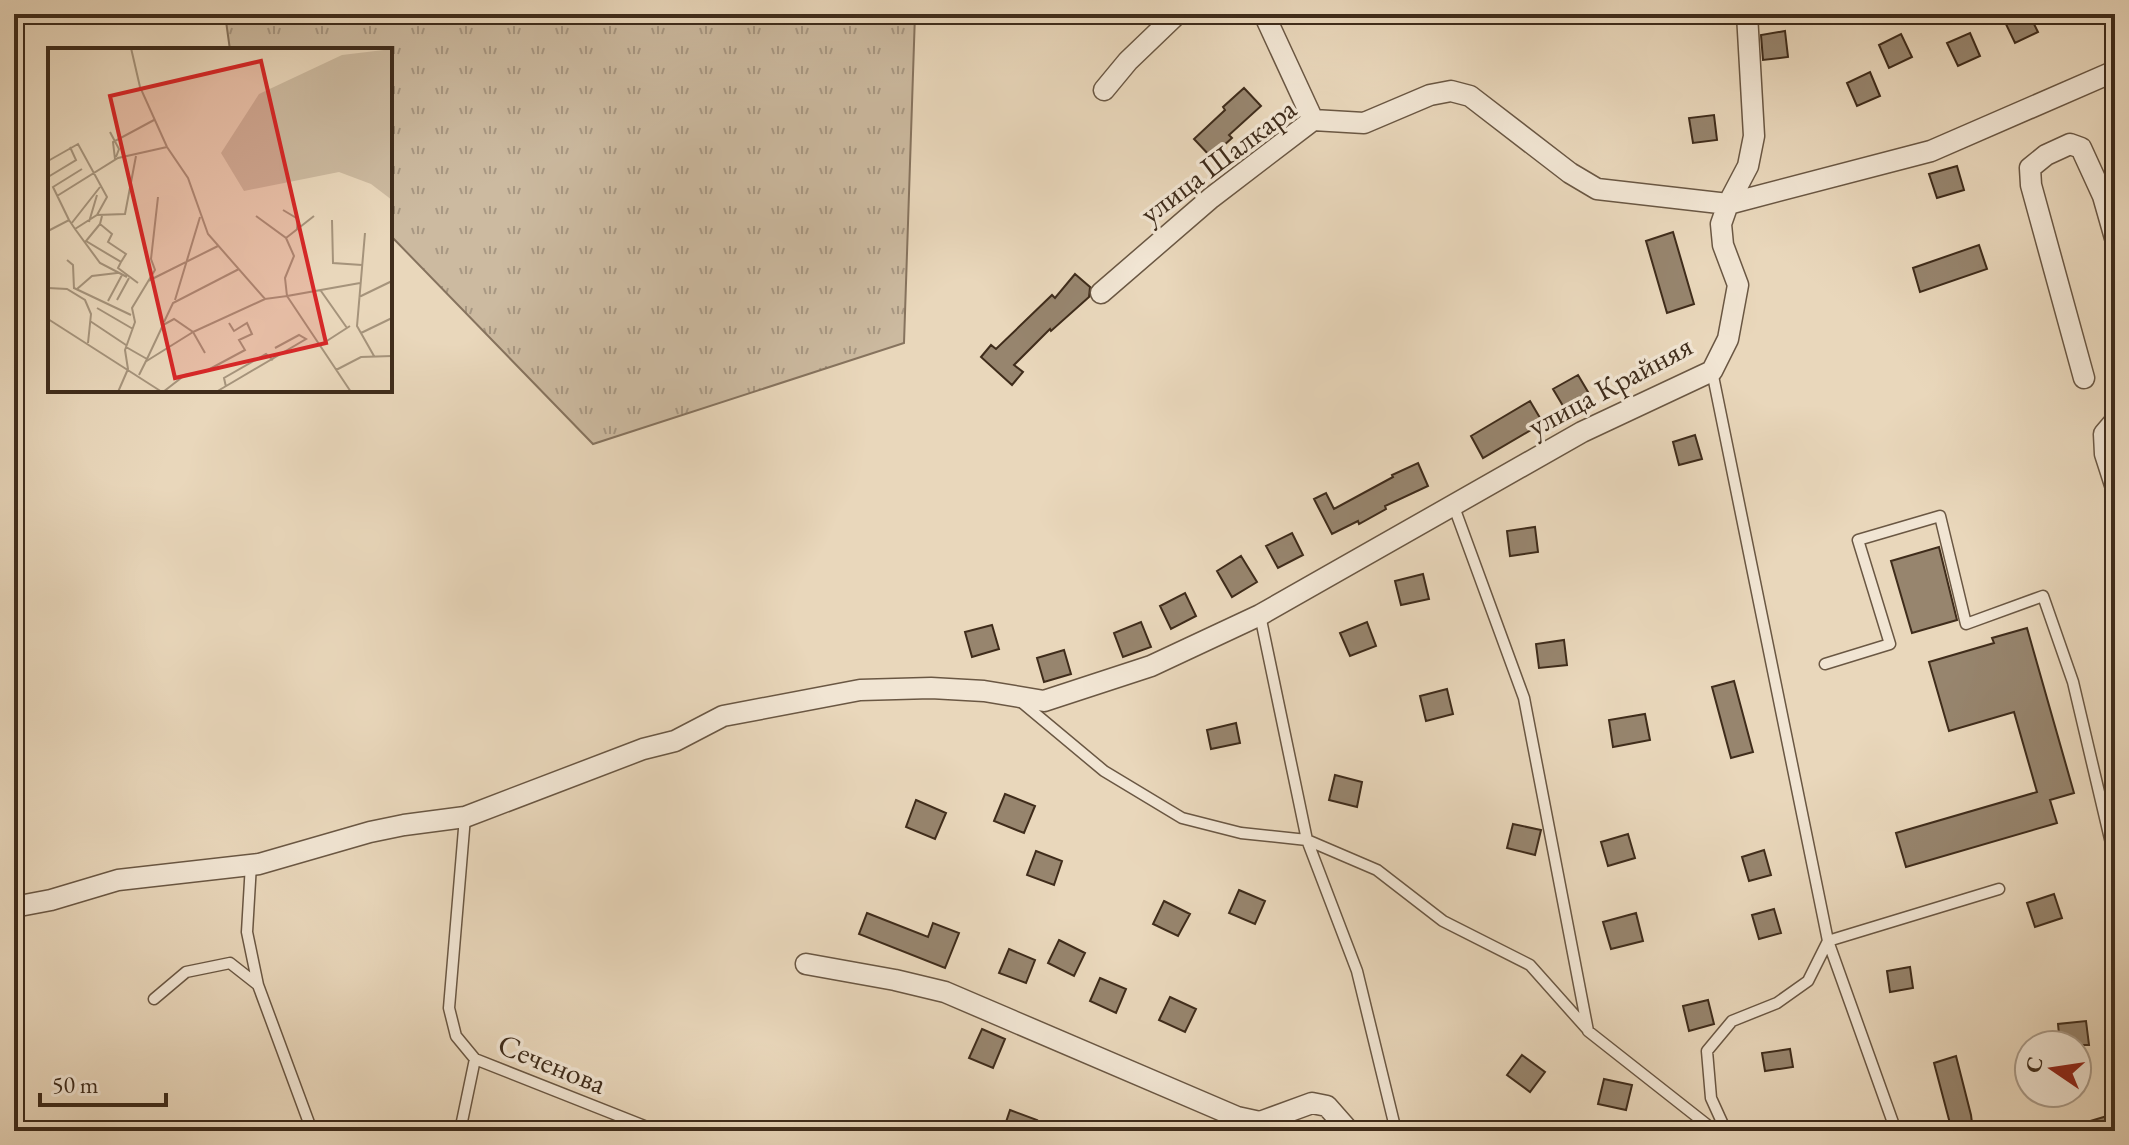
<svg xmlns="http://www.w3.org/2000/svg" width="2129" height="1145" viewBox="0 0 2129 1145" font-family="'EB Garamond',serif">
<defs>
<pattern id="grass-tufts" width="24" height="20" patternUnits="userSpaceOnUse" patternTransform="scale(2)"><rect width="24" height="20" fill="#ccbaa0"/><path d="M3 7l-1-3M5 7V3M7 7l1-3M15 17l-1-3M17 17v-4M19 17l1-3" fill="none" stroke="#a79782"/></pattern>
</defs>
<rect width="100%" height="100%" fill="#e9d7bb"/>
<filter id="stains"><feTurbulence type="fractalNoise" baseFrequency=".0025" numOctaves="4"/><feColorMatrix values="0 0 0 0 .2 0 0 0 0 .09 0 0 0 0 .02 0 0 0 .5 -.17"/></filter>
<radialGradient id="worn" r=".72"><stop offset=".6" stop-color="#630" stop-opacity="0"/><stop offset="1" stop-color="#630" stop-opacity=".3"/></radialGradient>
<!-- grass -->
<path fill="url(#grass-tufts)" stroke="#86735e" stroke-width="2" d="M225,14h690l-11,329 -311,101 -203,-209v-185h-160z"/>
<!-- building -->
<path fill="#97856e" stroke="#3f2c1b" stroke-width="2" d="M2017,14h12l9,18 -23,11 -11,-23z
M1785,31l3,26 -25,3 -2,-25z
M1970,33l10,23 -22,10 -11,-23z
M1901,34l11,23 -23,11 -10,-23z
M1870,72l10,24 -23,10 -10,-23z
M1244,88l17,18 -32,29 3,3 -21,19 -17,-18 31,-29 -2,-3z
M1714,115l3,25 -24,3 -4,-25z
M1957,166l7,24 -27,8 -8,-24z
M1673,232l21,72 -27,9 -21,-72z
M1979,245l8,24 -67,23 -7,-24z
M1075,274l15,13 -1,10 -38,34 -1,-2 -36,36 9,7 -11,13 -31,-28 10,-12 5,4 56,-54 3,3z
M1578,375l13,22 -25,14 -13,-22z
M1530,401l13,22 -60,35 -12,-22z
M1695,435l7,24 -23,6 -6,-23z
M1418,463l10,23 -43,20 1,3 -27,15 -1,-3 -26,13 -18,-35 12,-6 8,16 59,-32 -1,-2z
M1535,527l3,25 -28,4 -3,-25z
M1292,533l11,22 -25,13 -12,-22z
M1939,547l18,73 -45,13 -21,-72z
M1241,556l16,26 -25,15 -15,-26z
M1423,574l6,25 -28,6 -6,-24z
M1185,593l11,23 -25,13 -11,-23z
M1141,622l10,25 -28,10 -9,-24z
M1367,622l9,24 -26,10 -10,-23z
M992,625l7,24 -27,8 -7,-25z
M2027,628l47,165 -24,7 7,23 -151,44 -10,-34 141,-41 -23,-80 -65,19 -20,-69 65,-19 -2,-5z
M1564,640l3,25 -28,3 -3,-24z
M1064,650l7,24 -27,8 -7,-24z
M1734,681l19,71 -22,6 -19,-71z
M1447,689l6,25 -27,7 -6,-25z
M1645,714l5,26 -37,7 -4,-27z
M1236,723l4,20 -29,6 -4,-19z
M1335,775l27,7 -5,25 -28,-7z
M1005,794l30,12 -11,27 -30,-12z
M916,800l30,13 -11,26 -29,-12z
M1513,824l28,6 -6,25 -28,-7z
M1628,834l7,24 -27,8 -7,-24z
M1764,850l7,25 -22,6 -7,-24z
M1036,851l26,10 -8,24 -27,-10z
M1239,890l26,11 -10,23 -26,-11z
M2054,894l8,24 -27,9 -8,-24z
M1164,901l26,13 -12,22 -25,-12z
M1774,909l7,24 -22,6 -7,-24z
M867,913l61,24 5,-14 26,10 -14,35 -86,-34z
M1636,913l7,28 -32,8 -8,-27z
M1059,940l26,13 -11,23 -26,-13z
M1009,949l26,11 -9,23 -27,-10z
M1910,967l3,21 -23,4 -3,-21z
M1100,978l26,11 -10,24 -26,-12z
M1170,997l26,12 -11,23 -26,-12z
M1708,1000l6,24 -25,7 -6,-25z
M2086,1021l3,24h-29l-2,-21z
M982,1029l23,10 -12,29 -24,-10z
M1790,1049l3,18 -28,4 -3,-18z
M1522,1055l23,17 -15,20 -23,-17z
M1956,1056l15,59 2,16h-21l-18,-68z
M1604,1079l28,6 -6,25 -28,-6z
M1010,1110l27,10 -5,11h-29z
M2107,1116l4,15h-41v-4z"/>
<g fill="none" stroke-linecap="round" stroke-linejoin="round">
<defs>
<path id="service" d="M1712,371l116,570 171,-52
M1454,507l70,191 64,333 127,100
M1260,615l47,225 50,131 39,160
M1825,664l65,-20 -32,-104 82,-24 26,108 77,-28 30,86 42,178
M1019,700l85,71 78,47 59,15 66,7 70,30 66,51 87,44 57,64
M251,864l-4,68 11,53 54,146
M1828,941l68,190
M154,999l32,-27 44,-9 28,22
M475,1059l182,72
M460,1131l15,-72 -19,-23 -7,-28 16,-191
M1726,1131l-15,-33 -4,-47 25,-30 45,-18 31,-22 20,-40"/>
<path id="minor" d="M1264,14l49,106
M1104,90l24,-29 49,-47
M1101,293l110,-95 102,-78 51,3 66,-28 21,-4 19,5 100,77 27,16 131,15 20,-38 6,-30 -7,-122
M2084,378l-53,-193 -1,-17 16,-13 24,-11 11,4 22,48 12,42
M2115,421l-11,13 1,20 10,31
M14,907l37,-7 67,-20 141,-16 111,-32 34,-7 61,-8 178,-68 32,-8 48,-25 137,-26 71,-2 53,3 60,10 107,-35 109,-51 322,-183 130,-61 16,-32 10,-54 -15,-40 -2,-21 7,-20 203,-53 184,-80
M806,964l89,16 50,12 292,125 23,5 52,-19 15,3 22,25"/>
</defs>
<!-- service casing -->
<use href="#service" stroke="#6a5743" stroke-width="13"/>
<!-- minor casing -->
<use href="#minor" stroke="#6a5743" stroke-width="23"/>
<!-- service -->
<use href="#service" stroke="#f1e5d3" stroke-width="10"/>
<!-- minor -->
<use href="#minor" stroke="#f1e5d3" stroke-width="20"/>
</g>
<g text-anchor="middle" stroke-width="7" stroke-linejoin="round" paint-order="stroke">
<!-- street labels -->
<g font-size="30" fill="#3f2c1b" stroke="#f1e5d3">
<text transform="translate(1218 161) rotate(-37)" y="10">улица Шалкара</text>
<text transform="translate(1610 386) rotate(-28)" y="10">улица Крайняя</text>
<text transform="translate(552 1064) rotate(22)" y="10">Сеченова</text>
</g>
</g>
<!-- overview -->
<g transform="translate(48 48)">
<rect width="344" height="344" fill="#e9d7bb"/>
<path d="M344,1v151l-21,-16 -32,-12 -95,19 -23,-38 38,-59 83,-39z" fill="#ccbaa0"/>
<path fill="none" stroke="#a5937b" stroke-width="2" d="M83,0l9,39 27,60 21,31 20,56 57,65 22,-3 64,96M62,84l9,17 -3,8M67,111l-2,-17 41,-22M0,113l30,-17 29,53 -10,18M0,129l28,-17 -6,-13M9,148l61,-38 49,-11M235,162l15,9 -1,10M54,168l-2,8 12,10 -4,8 18,12 -5,8M208,168l30,22 8,18 -9,22 2,18 73,-13M21,172l-16,-33 29,-18M284,172l1,43 29,2M41,174l8,-27M23,176l29,-37M52,176l-14,17 35,21 -3,6 20,15M27,181l25,34 27,14M0,183l21,-11 6,9 22,-14 28,-1 11,-58M317,185l-8,93 17,30M238,190l28,-22M19,212l6,5 1,24M100,233l70,-35M0,240l19,1 18,11 6,14 -3,29M26,240l57,27M29,241l15,-13 25,-3M273,243l26,37M311,249l33,-16M69,252l12,-22M127,252l25,-83M60,253l14,-26M49,260l36,21M0,271l114,73M42,273l36,24M116,274l9,-19 66,-34M313,285l31,-15M271,298l31,-20M78,299l21,12M157,305l-12,-21 72,-33M288,322l25,-13 31,-1M91,327l8,-16 16,-34 11,-6 19,13 -48,30M178,339l-2,-9 42,-24 7,6M70,344l10,-23 -3,-19 10,-28 -3,-14 23,-38 -4,-11 7,-62M115,344l22,-17 21,-4 39,-21 -6,-10 13,-6 -5,-11 -13,8 -5,-8M168,344l90,-53 -7,-4 -24,13"/>
<path fill="#d62828" fill-opacity="0.15" stroke="#d62828" stroke-width="4" d="M213,13l65,282 -151,35 -65,-282z"/>
<rect width="344" height="344" fill="none" stroke="#3f2c1b" stroke-width="4"/>
</g>
<!-- margin -->
<rect width="2129" height="1145" fill="none" stroke="#e9d7bb" stroke-width="48"/>
<rect x="16" y="16" width="2097" height="1113" fill="none" stroke="#3f2c1b" stroke-width="4"/>
<rect x="24" y="24" width="2081" height="1097" fill="none" stroke="#3f2c1b" stroke-width="2"/>
<!-- north arrow -->
<g transform="translate(2053 1069) rotate(283)"><circle r="38" fill="#f1e5d3" stroke="#aa9b89" stroke-width="2"/>
<path d="M0-6L14 30L0 20L-14 30Z" fill="#8f2418"/>
<text y="-12" font-size="22" font-weight="bold" text-anchor="middle" fill="#3f2c1b">С</text>
</g>
<!-- scale -->
<path d="M40 1093v12h126v-12" fill="none" stroke="#3f2c1b" stroke-width="4"/>
<text x="52" y="1093" font-size="24" fill="#3f2c1b" stroke="#f1e5d3" stroke-width="6" paint-order="stroke">50 m</text>
<rect width="100%" height="100%" filter="url(#stains)"/>
<rect width="100%" height="100%" fill="url(#worn)"/>
</svg>
